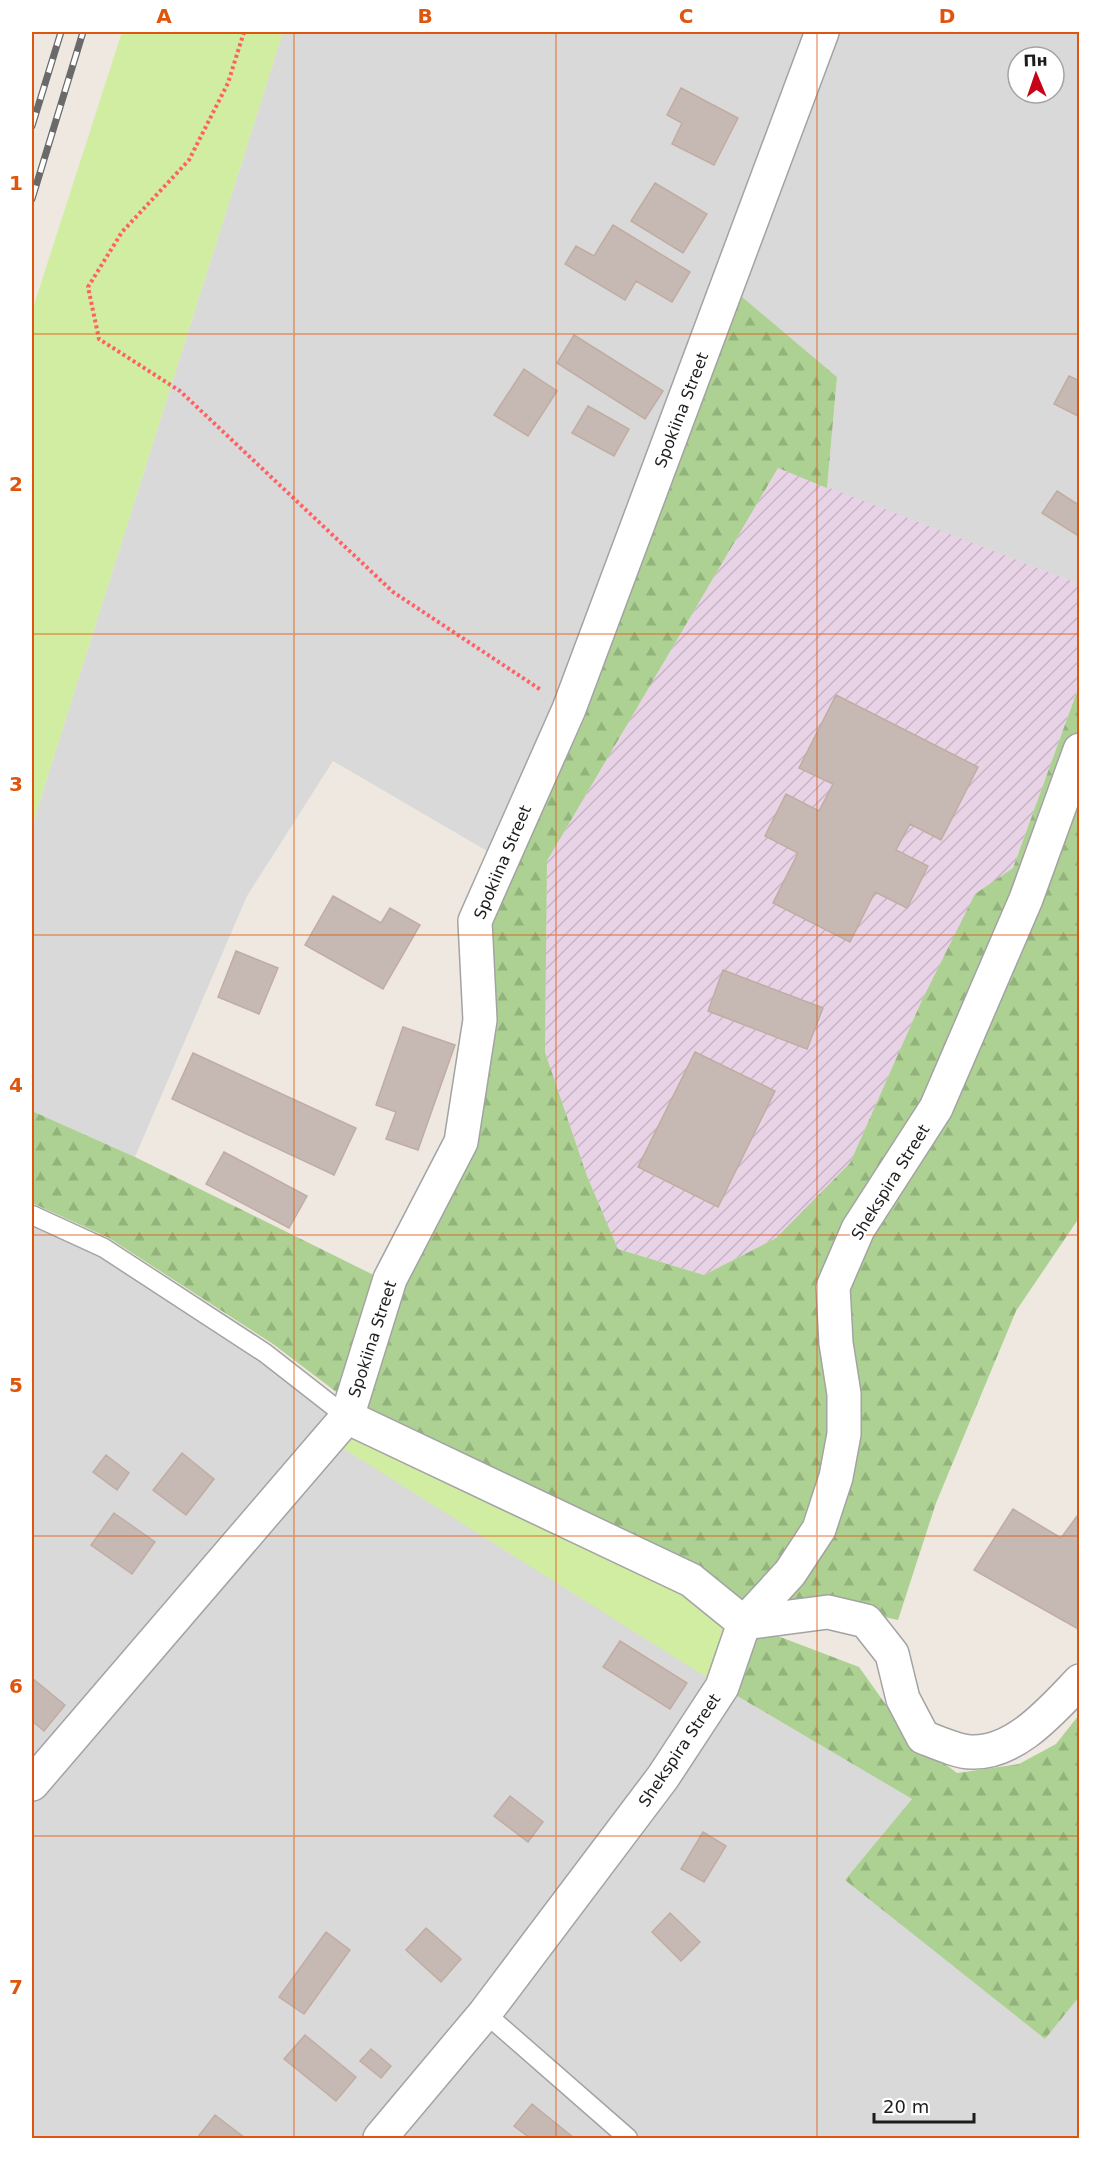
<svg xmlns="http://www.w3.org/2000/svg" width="1111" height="2170" viewBox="0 0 1111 2170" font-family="'DejaVu Sans',sans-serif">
<defs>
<pattern id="industrial-furrows" width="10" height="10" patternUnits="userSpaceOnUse" patternTransform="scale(1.5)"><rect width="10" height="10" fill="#e8d2e6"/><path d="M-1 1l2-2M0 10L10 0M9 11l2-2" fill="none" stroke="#c6b4c5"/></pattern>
<pattern id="forest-firs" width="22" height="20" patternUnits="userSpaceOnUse" patternTransform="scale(1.5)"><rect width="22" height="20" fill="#acd192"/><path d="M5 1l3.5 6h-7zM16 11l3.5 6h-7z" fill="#93b37d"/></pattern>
</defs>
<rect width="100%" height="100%" fill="#eee8e1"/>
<!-- residential -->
<path fill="#dad9d9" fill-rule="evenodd" d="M283,32h524l-247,656 -73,163 -154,-90 -86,135 -112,261 -103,-46v-285z
M838,32h241v552l-252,-96 10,-111 -96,-81zM1018,57h36v36h-36z
M32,1215l72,33 618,439 190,112 -66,81 199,159 34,-42v141h-1047z"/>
<!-- industrial -->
<path fill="url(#industrial-furrows)" d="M778,468l301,116v102l-66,182 -38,27 -53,105 -72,163 -74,75 -72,37 -86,-26 -31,-73 -42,-124 2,-191z"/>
<!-- grass -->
<path fill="#d0eda2" d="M122,32h161l-251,794v-515z
M350,1429l337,159 47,39 -20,55 -376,-237z"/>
<!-- forest -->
<path fill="url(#forest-firs)" d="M741,296l96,81 -10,111 -49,-20 -231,393 -2,191 42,124 31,73 86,26 72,-37 74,-75 72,-163 53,-106 38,-26 66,-182v532l-63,93 -80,192 -38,117 -69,-15h-84l-381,-192 -91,-69 -164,-106 -77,-35v-92l103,46 267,132 76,-146 13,-216 93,-208z
M744,1623l115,44 50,70 48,36 62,-9 37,-20 23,-29v282l-34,42 -200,-159 67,-81 -190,-112z"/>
<!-- building -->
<path fill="#c6b9b4" stroke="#c1aca2" stroke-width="1.5" d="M681,88l57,30 -24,47 -42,-21 10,-21 -15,-8z
M655,183l52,31 -24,39 -52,-32z
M613,225l77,47 -18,30 -36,-21 -11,19 -60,-36 11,-18 18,10z
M574,335l89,56 -18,28 -88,-56z
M524,369l33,22 -29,45 -34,-21z
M1069,376l11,5v36l-26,-13z
M588,406l41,23 -15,27 -42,-23z
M1057,491l23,15v31l-38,-24z
M836,695l142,72 -37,73 -31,-16 -14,26 32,16 -21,42 -32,-16 -25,50 -77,-39 25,-50 -33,-17 21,-42 33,17 14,-27 -34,-16z
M333,896l48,27 9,-15 30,17 -37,64 -78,-44z
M236,951l42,17 -19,46 -41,-17z
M723,970l100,38 -16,41 -99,-38z
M403,1027l52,18 -37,105 -32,-11 10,-27 -20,-7z
M695,1052l80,39 -57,116 -80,-40z
M193,1053l163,75 -22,47 -162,-76z
M224,1152l83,44 -18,32 -83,-44z
M182,1453l32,26 -28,36 -33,-25z
M106,1455l23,18 -12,17 -24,-18z
M1013,1509l48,29 19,-26v118l-106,-60z
M114,1513l41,29 -23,32 -41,-29z
M620,1641l67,42 -17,26 -67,-42z
M32,1678l33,27 -21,26 -12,-10z
M510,1796l33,26 -15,20 -34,-26z
M703,1832l23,14 -22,36 -23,-13z
M670,1913l30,29 -19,19 -29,-29z
M426,1928l35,31 -20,23 -35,-32z
M326,1932l24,18 -46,64 -25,-17z
M305,2035l51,42 -20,24 -52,-42z
M371,2049l20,17 -10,12 -21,-17z
M532,2104l42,34h-44l-16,-12z
M215,2115l30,23h-48z"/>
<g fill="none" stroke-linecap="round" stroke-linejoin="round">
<defs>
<path id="lane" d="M32,1215l72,33 161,105 82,64
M485,2013l143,125"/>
<path id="street" d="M347,1417l344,163 53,43 84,-11 38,9 26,33 11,45 20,38c13,5 35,15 48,15 44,2 81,-42 109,-71
M32,1784l315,-367 43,-138 71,-137 19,-122 -5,-99 94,-212 253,-677
M380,2138l105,-125 178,-236 59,-90 22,-64 46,-50 29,-44 17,-52 8,-43v-40l-8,-51 -3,-56 25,-58 78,-121 90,-209 54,-149"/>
</defs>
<!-- lane casing -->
<use href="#lane" stroke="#a3a3a3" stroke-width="21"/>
<!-- street casing -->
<use href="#street" stroke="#a3a3a3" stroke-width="36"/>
<!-- path -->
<path stroke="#ff6163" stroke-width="4" stroke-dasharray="3 3" stroke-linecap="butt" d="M244,32l-16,51 -39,77 -67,72 -34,55 11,52 81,52 213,201 148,98"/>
<!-- lane -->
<use href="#lane" stroke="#fff" stroke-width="18"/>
<!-- street -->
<use href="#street" stroke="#fff" stroke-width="33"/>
<defs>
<path id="rail" d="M32,126l29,-94
M32,199l51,-167"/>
</defs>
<!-- rail casing -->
<use href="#rail" stroke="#6a6a6a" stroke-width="7"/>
<!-- rail -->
<use href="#rail" stroke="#fff" stroke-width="4.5" stroke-dasharray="14" stroke-linecap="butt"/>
</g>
<!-- grid -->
<path fill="none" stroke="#de560d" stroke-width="1.5" stroke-opacity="0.55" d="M294,32v2106M556,32v2106M817,32v2106M32,334h1048M32,634h1048M32,935h1048M32,1235h1048M32,1536h1048M32,1836h1048"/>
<g text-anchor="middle" stroke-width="4.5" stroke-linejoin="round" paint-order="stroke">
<!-- street labels -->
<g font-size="16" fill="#1c1c1c" stroke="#fff">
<text transform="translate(681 410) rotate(-69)" y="6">Spokiina Street</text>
<text transform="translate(502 862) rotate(-67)" y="6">Spokiina Street</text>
<text transform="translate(890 1182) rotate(-58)" y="6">Shekspira Street</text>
<text transform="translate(372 1339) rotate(-72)" y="6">Spokiina Street</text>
<text transform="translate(679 1750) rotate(-56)" y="6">Shekspira Street</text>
</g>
</g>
<!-- border -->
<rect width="1111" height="2170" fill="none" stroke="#ffffff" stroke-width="66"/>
<!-- north arrow -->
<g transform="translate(1036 75) rotate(358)"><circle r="28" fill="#ffffff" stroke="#a4a4a4" stroke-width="1.5"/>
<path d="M0-4.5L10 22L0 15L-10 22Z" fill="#c80018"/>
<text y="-9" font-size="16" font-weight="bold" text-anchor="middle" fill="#1c1c1c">Пн</text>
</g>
<!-- scale -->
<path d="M874 2113v9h100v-9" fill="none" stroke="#1c1c1c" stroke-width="3"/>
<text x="883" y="2113" font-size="18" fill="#1c1c1c" stroke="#ffffff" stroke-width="4.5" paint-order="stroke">20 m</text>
<rect x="33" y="33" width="1045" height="2104" fill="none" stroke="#de560d" stroke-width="2"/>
<g font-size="20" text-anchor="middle" font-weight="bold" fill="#de560d">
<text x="164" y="23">A</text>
<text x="425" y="23">B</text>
<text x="686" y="23">C</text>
<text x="947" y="23">D</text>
<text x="16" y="190">1</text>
<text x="16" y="491">2</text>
<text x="16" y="791">3</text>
<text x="16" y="1092">4</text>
<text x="16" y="1392">5</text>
<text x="16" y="1693">6</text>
<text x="16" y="1994">7</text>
</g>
</svg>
